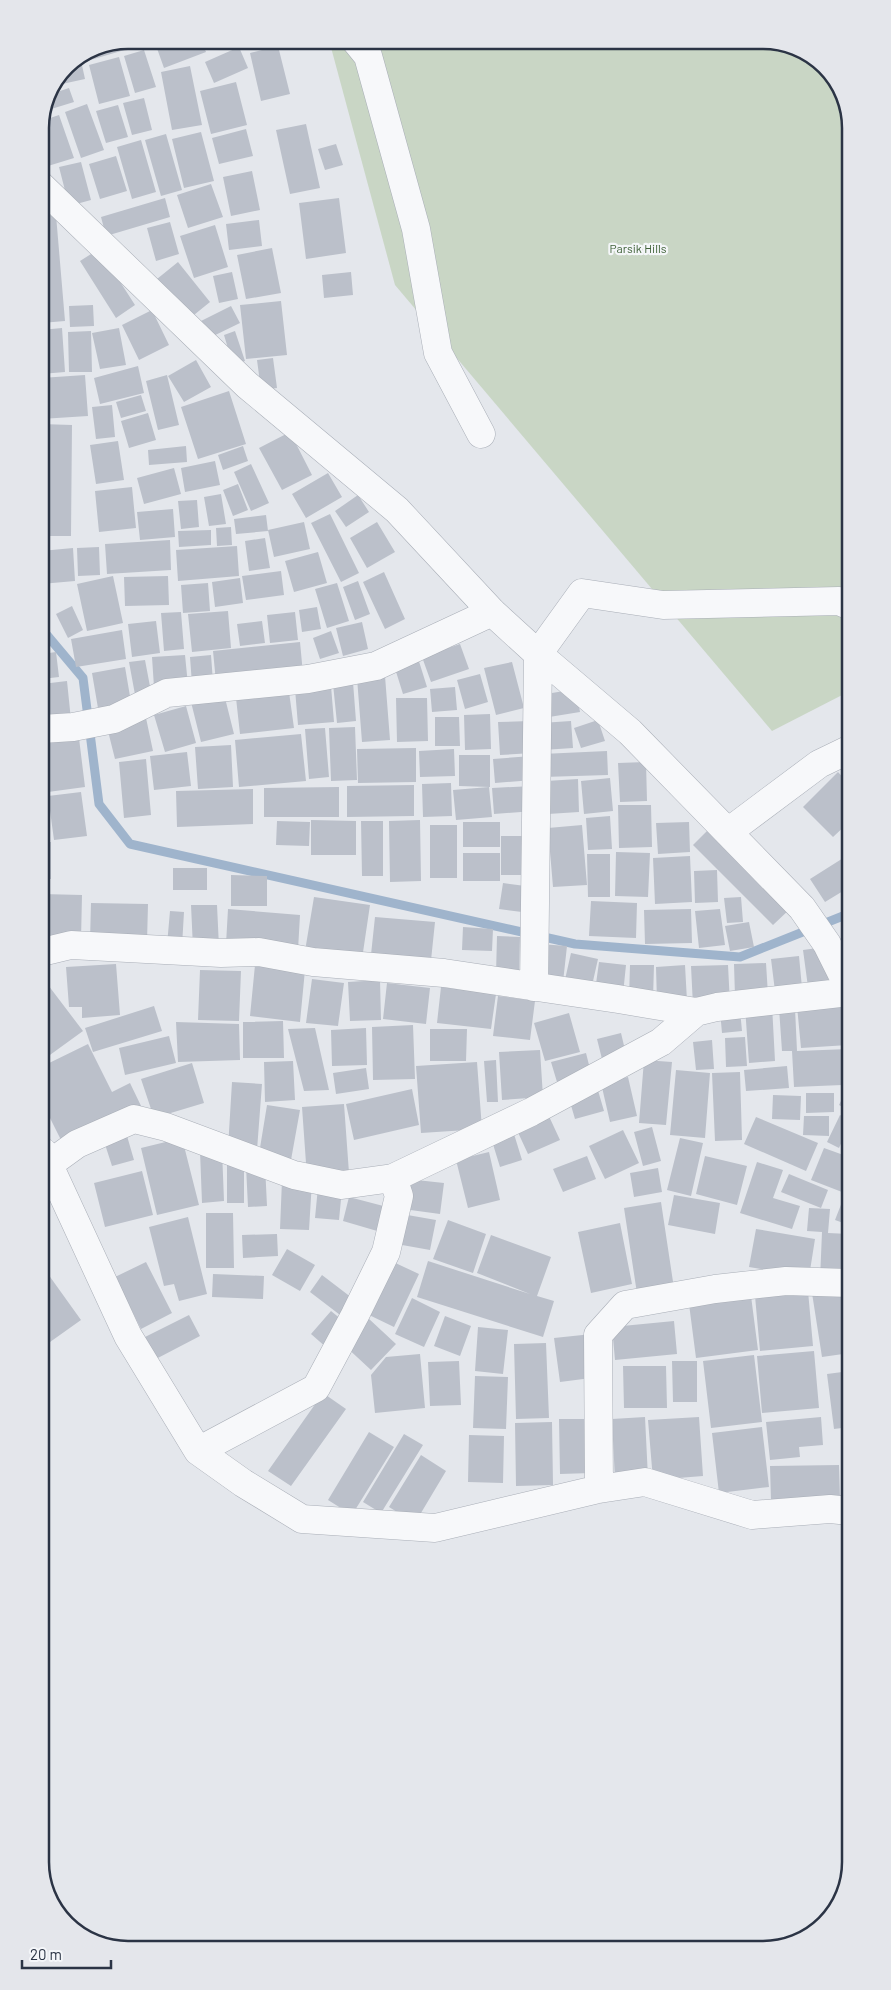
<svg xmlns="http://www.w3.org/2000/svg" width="891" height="1990" viewBox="0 0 891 1990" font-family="Barlow,sans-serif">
<rect width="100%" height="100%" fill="#e4e7ec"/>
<!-- green -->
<path fill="#c9d6c5" d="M329,40h440l47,18 30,42 2,592 -76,39 -377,-446z"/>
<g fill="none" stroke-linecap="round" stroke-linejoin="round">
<!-- stream -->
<path stroke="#9fb4cc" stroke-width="9" d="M41,628l42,50 16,126 31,40 445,100 165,13 108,-43"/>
</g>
<!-- building -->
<path fill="#bbc0ca" d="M128,40h8l2,6 -51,15 -2,-8 10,-6z
M154,40h47l5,12 -42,16z
M278,46l12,48 -29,7 -11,-48z
M239,47l9,21 -34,15 -9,-21z
M144,50l12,37 -21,6 -11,-37z
M80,56l5,23 -23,5 -2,-6 6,-12z
M119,57l11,39 -31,8 -10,-39z
M190,66l12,59 -30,5 -11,-58z
M236,82l11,43 -36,9 -11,-43z
M69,88l5,14 -26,8 -1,-3 7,-14z
M144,98l8,32 -20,5 -9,-32z
M87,104l17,46 -23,8 -16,-46z
M118,105l10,32 -22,6 -10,-32z
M59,115l15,43 -26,8 -8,-24v-19l1,-2z
M306,124l14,64 -30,6 -14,-64z
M246,129l7,27 -34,8 -7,-26z
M201,132l13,49 -30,7 -12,-49z
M166,134l16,56 -21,6 -16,-56z
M141,140l15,52 -24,7 -15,-52z
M336,144l7,21 -18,5 -7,-21z
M40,155l4,11 -4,1z
M116,156l11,35 -27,8 -11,-35z
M81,162l10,38 -22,6 -10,-39z
M252,171l8,39 -29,6 -8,-39z
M211,184l12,33 -35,11 -11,-33z
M165,198l5,19 -64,19 -5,-19z
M339,198l7,55 -40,6 -7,-56z
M56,215l9,106 -24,2 -1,-107z
M259,220l3,26 -33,4 -3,-26z
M170,222l9,32 -23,7 -9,-33z
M215,225l13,42 -34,11 -14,-42z
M272,248l9,45 -35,6 -9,-44z
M99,249l36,56 -19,13 -36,-57z
M178,262l32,40 -21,17 -32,-40z
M232,272l6,27 -19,4 -6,-27z
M351,272l2,23 -29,3 -2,-23z
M281,301l6,54 -41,4 -6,-54z
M93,305l1,21 -24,1 -1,-21z
M231,306l9,17 -37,18 -8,-17z
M152,310l17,35 -30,15 -17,-35z
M62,328l3,44 -24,2v-44z
M119,328l7,37 -26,4 -8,-36z
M91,331l1,41h-23l-1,-40z
M235,331l10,30 -12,4 -9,-30z
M273,358l4,30 -16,2 -4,-30z
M196,360l15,27 -27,15 -16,-26z
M138,366l6,27 -44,11 -6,-26z
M85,375l3,41 -47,3v-41z
M167,375l12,50 -21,5 -12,-49z
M229,391l17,53 -48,15 -17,-52z
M141,395l5,16 -25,7 -5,-16z
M112,405l3,32 -19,2 -4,-32z
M148,413l8,27 -27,8 -8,-27z
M41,424l31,1 -1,111h-30z
M290,432l22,43 -30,15 -23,-42z
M118,441l6,39 -28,4 -6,-39z
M186,446l1,16 -38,3 -1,-15z
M243,446l5,15 -25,9 -5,-15z
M215,461l5,24 -35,7 -4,-24z
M251,464l18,39 -18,8 -17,-39z
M174,468l7,26 -37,10 -7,-26z
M328,473l14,24 -36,21 -14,-24z
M238,484l10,26 -15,6 -10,-26z
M132,487l4,41 -37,4 -4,-41z
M221,494l5,30 -17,2 -5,-29z
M358,495l11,17 -23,15 -11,-16z
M197,500l2,27 -18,2 -3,-28z
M173,509l2,28 -35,3 -3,-28z
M330,514l29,59 -18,9 -30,-59z
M266,515l2,16 -32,3 -2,-15z
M304,522l6,27 -36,8 -6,-27z
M377,522l18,30 -28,16 -17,-30z
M231,527l1,18 -15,1 -1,-18z
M211,530v15l-32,2 -1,-16z
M265,538l5,30 -21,3 -4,-30z
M170,540l1,30 -64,4 -2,-30z
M237,546l2,30 -61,5 -2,-31z
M99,547l1,28 -22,1 -1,-28z
M73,548l2,33 -34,3v-33z
M318,552l9,31 -33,9 -9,-31z
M281,571l3,24 -38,5 -4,-24z
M384,572l21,47 -20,10 -22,-47z
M113,576l10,47 -36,8 -10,-47z
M168,576l1,29 -44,1 -1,-29z
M240,578l3,25 -28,4 -3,-25z
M358,581l12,33 -15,6 -12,-33z
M208,583l2,28 -27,2 -2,-28z
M337,583l12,38 -22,7 -12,-39z
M72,606l11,24 -15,8 -12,-24z
M317,607l4,22 -19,3 -3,-22z
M228,611l3,37 -39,4 -4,-38z
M181,612l3,37 -20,2 -3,-38z
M295,612l3,28 -28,3 -3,-28z
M156,621l4,32 -28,4 -4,-33z
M262,621l3,22 -25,3 -3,-22z
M362,622l6,27 -25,7 -7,-28z
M122,630l4,29 -50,8 -5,-28z
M331,631l8,22 -19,6 -7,-21z
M300,642l3,32 -87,8 -3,-31z
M460,644l9,25 -38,13 -9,-25z
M56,652l3,25 -17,2v-25z
M185,655l3,30 -34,2 -2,-30z
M211,655l2,27 -21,2 -2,-27z
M417,655l10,32 -24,7 -10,-32z
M145,660l7,37 -16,3 -7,-38z
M512,662l12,46 -28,7 -12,-47z
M125,667l7,41 -33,6 -7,-41z
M480,674l8,28 -23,7 -8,-29z
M385,676l5,64 -28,2 -5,-64z
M67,681l4,39 -27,3 -2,-39z
M353,682l3,39 -19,2 -4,-39z
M331,686l3,36 -36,3 -3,-36z
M455,687l2,23 -25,2 -2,-23z
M576,689l4,23 -37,6 -3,-23z
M289,692l5,36 -54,6 -4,-36z
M224,694l10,40 -33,8 -10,-40z
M396,698h31l1,43 -31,1z
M186,706l10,37 -31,9 -11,-37z
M490,714l1,35 -26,1 -1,-35z
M435,717h24l1,29h-25z
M146,718l7,33 -38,8 -8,-32z
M598,720l7,21 -24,7 -7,-20z
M530,721l2,32 -32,2 -2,-33z
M571,721l2,27 -30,2 -2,-27z
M355,727l2,53 -26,1 -2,-53z
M325,728l4,49 -20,2 -4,-50z
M78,730l7,57 -37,5 -6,-51z
M301,734l5,47 -67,6 -4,-47z
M231,745l2,42 -35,2 -3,-42z
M416,748v34l-58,1 -1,-34z
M454,749l1,27 -35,1 -1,-26z
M607,751l1,24 -65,2 -1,-23z
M187,752l4,34 -37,4 -4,-34z
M459,755h31v32l-31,-1z
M532,756l1,24 -38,3 -2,-24z
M146,759l5,56 -27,3 -5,-56z
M646,762l1,39 -27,1 -2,-39z
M838,772l10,11v40l-15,14 -30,-30z
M610,778l3,33 -29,3 -3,-33z
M578,779l1,33 -31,2 -2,-33z
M451,783l1,33 -29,1 -1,-33z
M414,785v31l-67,1v-31z
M533,786l1,25 -40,3 -2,-26z
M339,787v30h-75v-29z
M489,787l3,30 -36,3 -3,-30z
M253,789v35l-76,3 -1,-36z
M81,792l6,44 -33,4 -6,-44z
M618,805h33l1,42 -33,1z
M610,816l2,33 -24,1 -2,-32z
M311,820l45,1v34h-45z
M420,820l1,61 -31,1 -1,-61z
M277,821l33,1 -1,24 -33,-1z
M361,821h22v55h-21z
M463,822h37v25h-37z
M689,822l1,30 -32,2 -2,-31z
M430,825h27v53h-27z
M582,825l5,60 -34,2 -5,-59z
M711,827l80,81 -18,17 -80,-80z
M501,836h33v39h-33z
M42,842h9v37h-9z
M616,852l34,1 -2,44 -33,-1z
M463,853h37v28h-37z
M587,854h23v43h-22z
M848,855v33l-23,14 -15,-23z
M690,856l2,46 -37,2 -2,-46z
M173,868h34v22h-34z
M717,870l1,32 -23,1 -1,-32z
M231,875l36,1v30h-36z
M503,883l30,4 -3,26 -31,-4z
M42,894l40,1 -1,45 -39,-2z
M314,897l56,8 -8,54 -57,-8z
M741,897l2,25 -16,1 -3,-25z
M591,901l46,2 -1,35 -47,-2z
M91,903l57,1 -1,38 -57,-1z
M191,905h26l2,42 -26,1z
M228,909l72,6 -2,35 -72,-6z
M691,909l1,34 -47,1 -1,-34z
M720,909l5,36 -26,3 -4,-37z
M170,911l14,1 -2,34 -15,-1z
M375,917l60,5 -5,48 -60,-6z
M749,922l5,25 -24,4 -5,-25z
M463,927l30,2 -1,22 -30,-1z
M497,936l23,1 -1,38 -23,-1z
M849,940v26l-11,-23z
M540,944l27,2 -4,36 -26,-3z
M825,947l4,38 -21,2 -5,-37z
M571,953l27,6 -7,31 -27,-6z
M799,956l3,32 -27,3 -4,-32z
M599,962l27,3 -3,29 -28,-3z
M766,963l2,32 -33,1 -1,-32z
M116,964l4,51 -38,3v-11h-13l-3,-40z
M255,965l50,5 -5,52 -50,-6z
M630,965h24l-1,34h-24z
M685,965l2,36 -30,1 -1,-35z
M728,965l2,39 -37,2 -2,-40z
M200,970l41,1 -2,50 -41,-1z
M42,977l41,54 -40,29z
M312,979l32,4 -6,43 -32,-3z
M380,980l1,40 -31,1 -2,-39z
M387,983l43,5 -4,36 -43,-5z
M441,987l55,7 -5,35 -54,-6z
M498,996l37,5 -5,39 -37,-4z
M845,1003l3,42 -47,3 -4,-42z
M772,1005l3,56 -26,2 -4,-56z
M154,1006l8,25 -69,21 -8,-24z
M779,1008h16l2,43 52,-2v27h-7v9l-48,2 -2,-36h-10z
M740,1010l2,21 -20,2 -2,-22z
M569,1013l11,39 -35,9 -11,-38z
M283,1021l1,37h-41v-36z
M176,1022l63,2 1,36 -62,2z
M413,1025l2,54 -42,1 -1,-53z
M315,1028l14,62 -25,1 -16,-62z
M366,1028l1,37 -35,1 -1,-36z
M430,1029h37l-1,32h-36z
M621,1033l5,21 -24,5 -5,-20z
M169,1036l7,27 -51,12 -6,-27z
M745,1037l2,29 -21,1 -1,-29z
M712,1040l2,29 -18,1 -3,-28z
M88,1044l24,48 18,-9 13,27 -78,38 -22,-44v-38z
M540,1050l3,47 -41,3 -3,-48z
M586,1053l5,20 -34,9 -6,-20z
M496,1060l2,42h-11l-3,-41z
M644,1060l28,2 -6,63 -27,-2z
M293,1061l2,39 -30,2 -1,-40z
M477,1062l5,67 -61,4 -5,-67z
M192,1063l12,40 -50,15 -13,-39z
M787,1066l2,22 -43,3 -2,-21z
M366,1068l3,21 -33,5 -3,-21z
M676,1070l34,3 -5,65 -35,-3z
M740,1072l2,68 -27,1 -3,-68z
M628,1077l9,39 -27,6 -9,-39z
M232,1082l30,2 -5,66 -29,-2z
M849,1085v25l-10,-5z
M597,1087l7,24 -29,8 -7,-24z
M412,1089l7,36 -65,15 -8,-36z
M806,1093h28v19l-28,1z
M773,1095l28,1 -1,24 -28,-1z
M344,1104l5,69 -42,4 -5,-70z
M267,1105l33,5 -9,50 -32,-6z
M547,1112l13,28 -32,14 -13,-28z
M840,1115l9,5v6l-10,22 -12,-6z
M804,1116h25v20l-26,-1z
M756,1117l62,26 -12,28 -62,-27z
M652,1127l9,34 -18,5 -9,-34z
M125,1129l9,31 -22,6 -10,-31z
M623,1130l16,33 -34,16 -16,-33z
M514,1134l8,26 -22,7 -8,-26z
M182,1138l17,67 -42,10 -16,-67z
M680,1138l23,5 -12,53 -24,-6z
M824,1148l25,9v18l-7,17 -31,-12z
M222,1150l2,51 -22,2 -2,-52z
M489,1152l11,48 -32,8 -12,-48z
M587,1156l9,23 -33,13 -10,-23z
M705,1156l42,10 -10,39 -41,-11z
M227,1157h17v46h-17z
M757,1162l26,8 -10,28 27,8 -8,23 -52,-16z
M265,1165l2,41 -19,1 -2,-41z
M658,1168l4,24 -28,5 -4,-24z
M142,1171l11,44 -48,12 -11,-44z
M789,1174l39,16 -7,18 -40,-16z
M407,1179l37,4 -4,31 -37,-5z
M282,1180l30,1 -3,49 -29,-1z
M849,1184v41l-14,-5z
M318,1187l24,2 -3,31 -24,-2z
M674,1195l46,8 -5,31 -47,-9z
M349,1197l42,11 -7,25 -41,-12z
M661,1202l14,93 -37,5 -14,-92z
M809,1208l21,1 -2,24 21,1v47l-29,-1 2,-48 -15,-1z
M206,1213h27l1,55h-28z
M396,1213l40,7 -6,30 -39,-7z
M188,1217l19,77 -28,7 -5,-17 -10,2 -15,-59z
M448,1220l38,14 -13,39 -40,-14z
M620,1223l12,61 -41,9 -13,-61z
M756,1229l59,10 -6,38 -60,-10z
M277,1234l1,22 -35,2 -1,-23z
M491,1235l60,22 -14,39 17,5 -11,36 -126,-40 11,-36 102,33 -53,-21z
M287,1249l28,16 -15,26 -28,-16z
M389,1260l30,14 -25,53 -29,-14z
M146,1262l26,51 -31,16 -26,-52z
M43,1267l38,53 -38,27z
M213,1274l51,2 -1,23 -51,-2z
M322,1275l34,26 -12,17 -34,-26z
M843,1288l7,39v26l-28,4 -10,-64z
M808,1291l5,55 -53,5 -5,-55z
M751,1296l7,54 -62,8 -7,-54z
M412,1298l28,14 -16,35 -29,-13z
M331,1311l16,13 -20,24 -16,-14z
M189,1315l11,21 -46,24 -11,-22z
M445,1316l26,10 -11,30 -26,-10z
M368,1318l28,26 -25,26 -28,-26z
M674,1321l3,33 -62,6 -3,-33z
M478,1327l30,3 -5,44 -28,-3z
M592,1334l7,43 -39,5 -6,-44z
M546,1343l3,75 -33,1 -2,-75z
M814,1351l5,57 -57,5 -5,-57z
M420,1354l5,54 -50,5 -4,-38 15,-18z
M754,1355l8,67 -51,6 -8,-67z
M459,1361l2,44 -31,1 -2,-44z
M672,1361h25v41h-24z
M623,1366h43l1,42h-43z
M850,1371v56l-16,2 -7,-55z
M475,1376l33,1 -2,52 -33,-1z
M323,1393l23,16 -55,77 -23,-15z
M645,1417l3,61 -33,2 -3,-61z
M699,1417l4,59 -50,4 -5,-60z
M821,1417l2,28 -24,2 1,10 -30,3 -4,-38z
M559,1419h33v54l-32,1z
M552,1422l1,63 -37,1 -1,-63z
M762,1427l7,60 -50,6 -7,-60z
M369,1432l25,15 -42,68 -24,-15z
M404,1434l19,11 -42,68 -18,-11z
M469,1435l35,1 -1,47 -35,-1z
M421,1455l25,16 -31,52 -26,-16z
M839,1465l1,34 -69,2 -1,-35z"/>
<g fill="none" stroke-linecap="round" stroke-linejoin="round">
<defs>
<path id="minor" d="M355,40l13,16 48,173 22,124 43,81
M40,185l207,200 150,125 95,102 46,42 92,78 172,176 25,36 22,44
M42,729l31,-2 41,-8 53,-26 141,-14 68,-13 116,-54
M728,832l91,-68 29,-14
M42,952l29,-7 150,8 38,-1 54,10 131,11 174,26 78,13 21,-5 132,-15
M534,987l4,-333 44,-61 81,12 176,-4 9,4
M43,1152l85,184 70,115 45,32 59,36 133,9 164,-39 46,-7 107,33 78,-6 20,2
M48,1165l29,-21 57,-25 32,8 128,48 48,10 51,-7 6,18 -13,56 -31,63 -39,73 -118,63
M393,1178l138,-66 130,-70 35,-30
M599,1489l-1,-154 27,-30 90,-16 71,-8 63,2"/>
</defs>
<!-- minor casing -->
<use href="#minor" stroke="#a9aeb7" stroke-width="29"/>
<!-- minor -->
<use href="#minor" stroke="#f7f8fa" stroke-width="28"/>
</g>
<g text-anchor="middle" stroke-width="4.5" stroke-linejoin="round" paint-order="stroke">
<!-- park labels -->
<g font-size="12" fill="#3f6138" stroke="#f4f6f9">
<text x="638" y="253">Parsik Hills</text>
</g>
</g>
<!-- crop -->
<path d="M0 0H891V1990H0ZM128 49H763A79 79 0 0 1 842 128V1862A79 79 0 0 1 763 1941H128A79 79 0 0 1 49 1862V128A79 79 0 0 1 128 49Z" fill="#e4e6eb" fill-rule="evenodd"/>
<path fill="none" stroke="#2b3445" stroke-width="2.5" d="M128 49H763A79 79 0 0 1 842 128V1862A79 79 0 0 1 763 1941H128A79 79 0 0 1 49 1862V128A79 79 0 0 1 128 49Z"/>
<!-- scale -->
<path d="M22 1960v8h89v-8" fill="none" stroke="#2b3445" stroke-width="2.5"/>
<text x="30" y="1960" font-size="15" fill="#2b3445" stroke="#f4f6f9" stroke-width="4" paint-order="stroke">20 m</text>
</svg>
